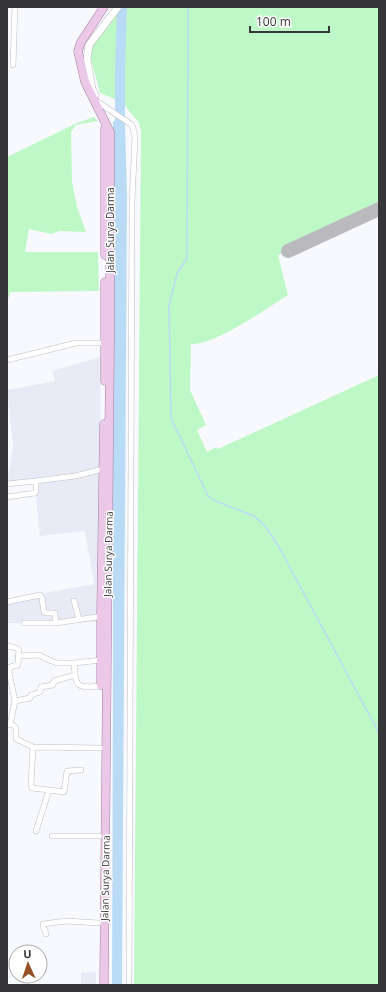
<svg xmlns="http://www.w3.org/2000/svg" width="386" height="992" viewBox="0 0 386 992" font-family="'Open Sans',sans-serif">
<rect width="100%" height="100%" fill="#f8f9fe"/>
<!-- built -->
<path fill="#e8ebf6" d="M101,357l-3,265 -54,2 -37,-1v-23l87,-16 -9,-53 -45,5 -6,-54 -27,1 6,-37 -6,-56 48,-9 -3,-10z
M96,972v13h-15v-12z"/>
<!-- green -->
<path fill="#bff8c7" d="M123,7h256v202l-101,46 10,40c-21,13 -74,51 -97,49l-1,46 16,35 -9,5 10,22 9,-5 2,2 161,-74v610h-245l7,-853 -2,-9 -17,-21 -22,-9 -10,-38 -1,-8z
M94,117l4,4 -22,4 -5,7 1,49 5,26 9,25 -26,-1 -9,3 -22,-5 -4,23h73l1,39 -88,1 -4,9v-144l70,-34z"/>
<!-- water -->
<path fill="#badbf5" d="M119,120l6,4 2,71 -5,790h-10l1,-325v-539z"/>
<g fill="none" stroke-linecap="round" stroke-linejoin="round">
<!-- stream -->
<path stroke="#badbf5" stroke-width="1.5" d="M188,7l-1,251 -10,16 -8,31 2,113 37,78 5,4 41,16 12,11 14,22 99,184"/>
<!-- river -->
<path stroke="#badbf5" stroke-width="10" d="M120,126v-54l2,-65"/>
<!-- taxiway -->
<path stroke="#bababe" stroke-width="14" d="M288,251l91,-42"/>
<defs>
<path id="minor" d="M13,65l2,-58
M98,102l34,23 3,11 -3,66 -3,783
M7,360l69,-17h28
M7,484l29,-3 39,-5 28,-7
M7,497l28,-4 1,-3v-9
M74,601l5,18
M7,602l33,-7 2,3 2,14 2,1h9l1,10
M24,623h32l47,-7
M7,646l10,2 2,2 -1,15 -8,2 -1,5 6,29 -5,24
M18,656l21,-1 10,5 8,3h17l27,-3
M74,663c2,25 2,25 28,23
M15,701l15,-3 1,-3 9,-3 1,-5 12,-2 1,-4 21,-6
M7,724l6,1 3,3v11l17,8 -2,38 1,3 17,2 -13,41
M33,747l68,1
M49,790l15,2 3,-21 14,-1
M52,836h48
M46,934l-3,-8v-2l23,-3 33,2"/>
<path id="secondary" d="M95,95l-3,-6 -5,-30 2,-14 29,-38"/>
<path id="primary" d="M105,128v127
M105,381v-99
M101,685v-69l3,-192
M104,985l6,-646v-207l-25,-50 -7,-31 3,-9 23,-35"/>
</defs>
<!-- minor casing -->
<use href="#minor" stroke="#bebfc3" stroke-width="6"/>
<!-- secondary casing -->
<use href="#secondary" stroke="#bebfc3" stroke-width="8"/>
<!-- primary casing -->
<use href="#primary" stroke="#a37da0" stroke-width="9"/>
<!-- minor -->
<use href="#minor" stroke="#fff" stroke-width="5"/>
<!-- secondary -->
<use href="#secondary" stroke="#fff" stroke-width="7"/>
<!-- primary -->
<use href="#primary" stroke="#ebc8e8" stroke-width="8"/>
</g>
<g text-anchor="middle" stroke-width="3" stroke-linejoin="round" paint-order="stroke">
<!-- street labels -->
<g font-size="10" fill="#363638" stroke="#fff">
<text transform="translate(110 230) rotate(-90)" y="4">Jalan Surya Darma</text>
<text transform="translate(108 554) rotate(-89)" y="4">Jalan Surya Darma</text>
<text transform="translate(105 878) rotate(-89)" y="4">Jalan Surya Darma</text>
</g>
</g>
<!-- border -->
<rect width="386" height="992" fill="none" stroke="#363638" stroke-width="16"/>
<!-- north arrow -->
<g transform="translate(28 964) rotate(357)"><circle r="19" fill="#ffffff" stroke="#afafaf"/>
<path d="M0-3L7 15L0 10L-7 15Z" fill="#955124"/>
<text y="-6" font-size="11" font-weight="bold" text-anchor="middle" fill="#363638">U</text>
</g>
<!-- scale -->
<path d="M250 26v6h79v-6" fill="none" stroke="#363638" stroke-width="2"/>
<text x="256" y="26" font-size="12" fill="#363638" stroke="#ffffff" stroke-width="3" paint-order="stroke">100 m</text>
</svg>
